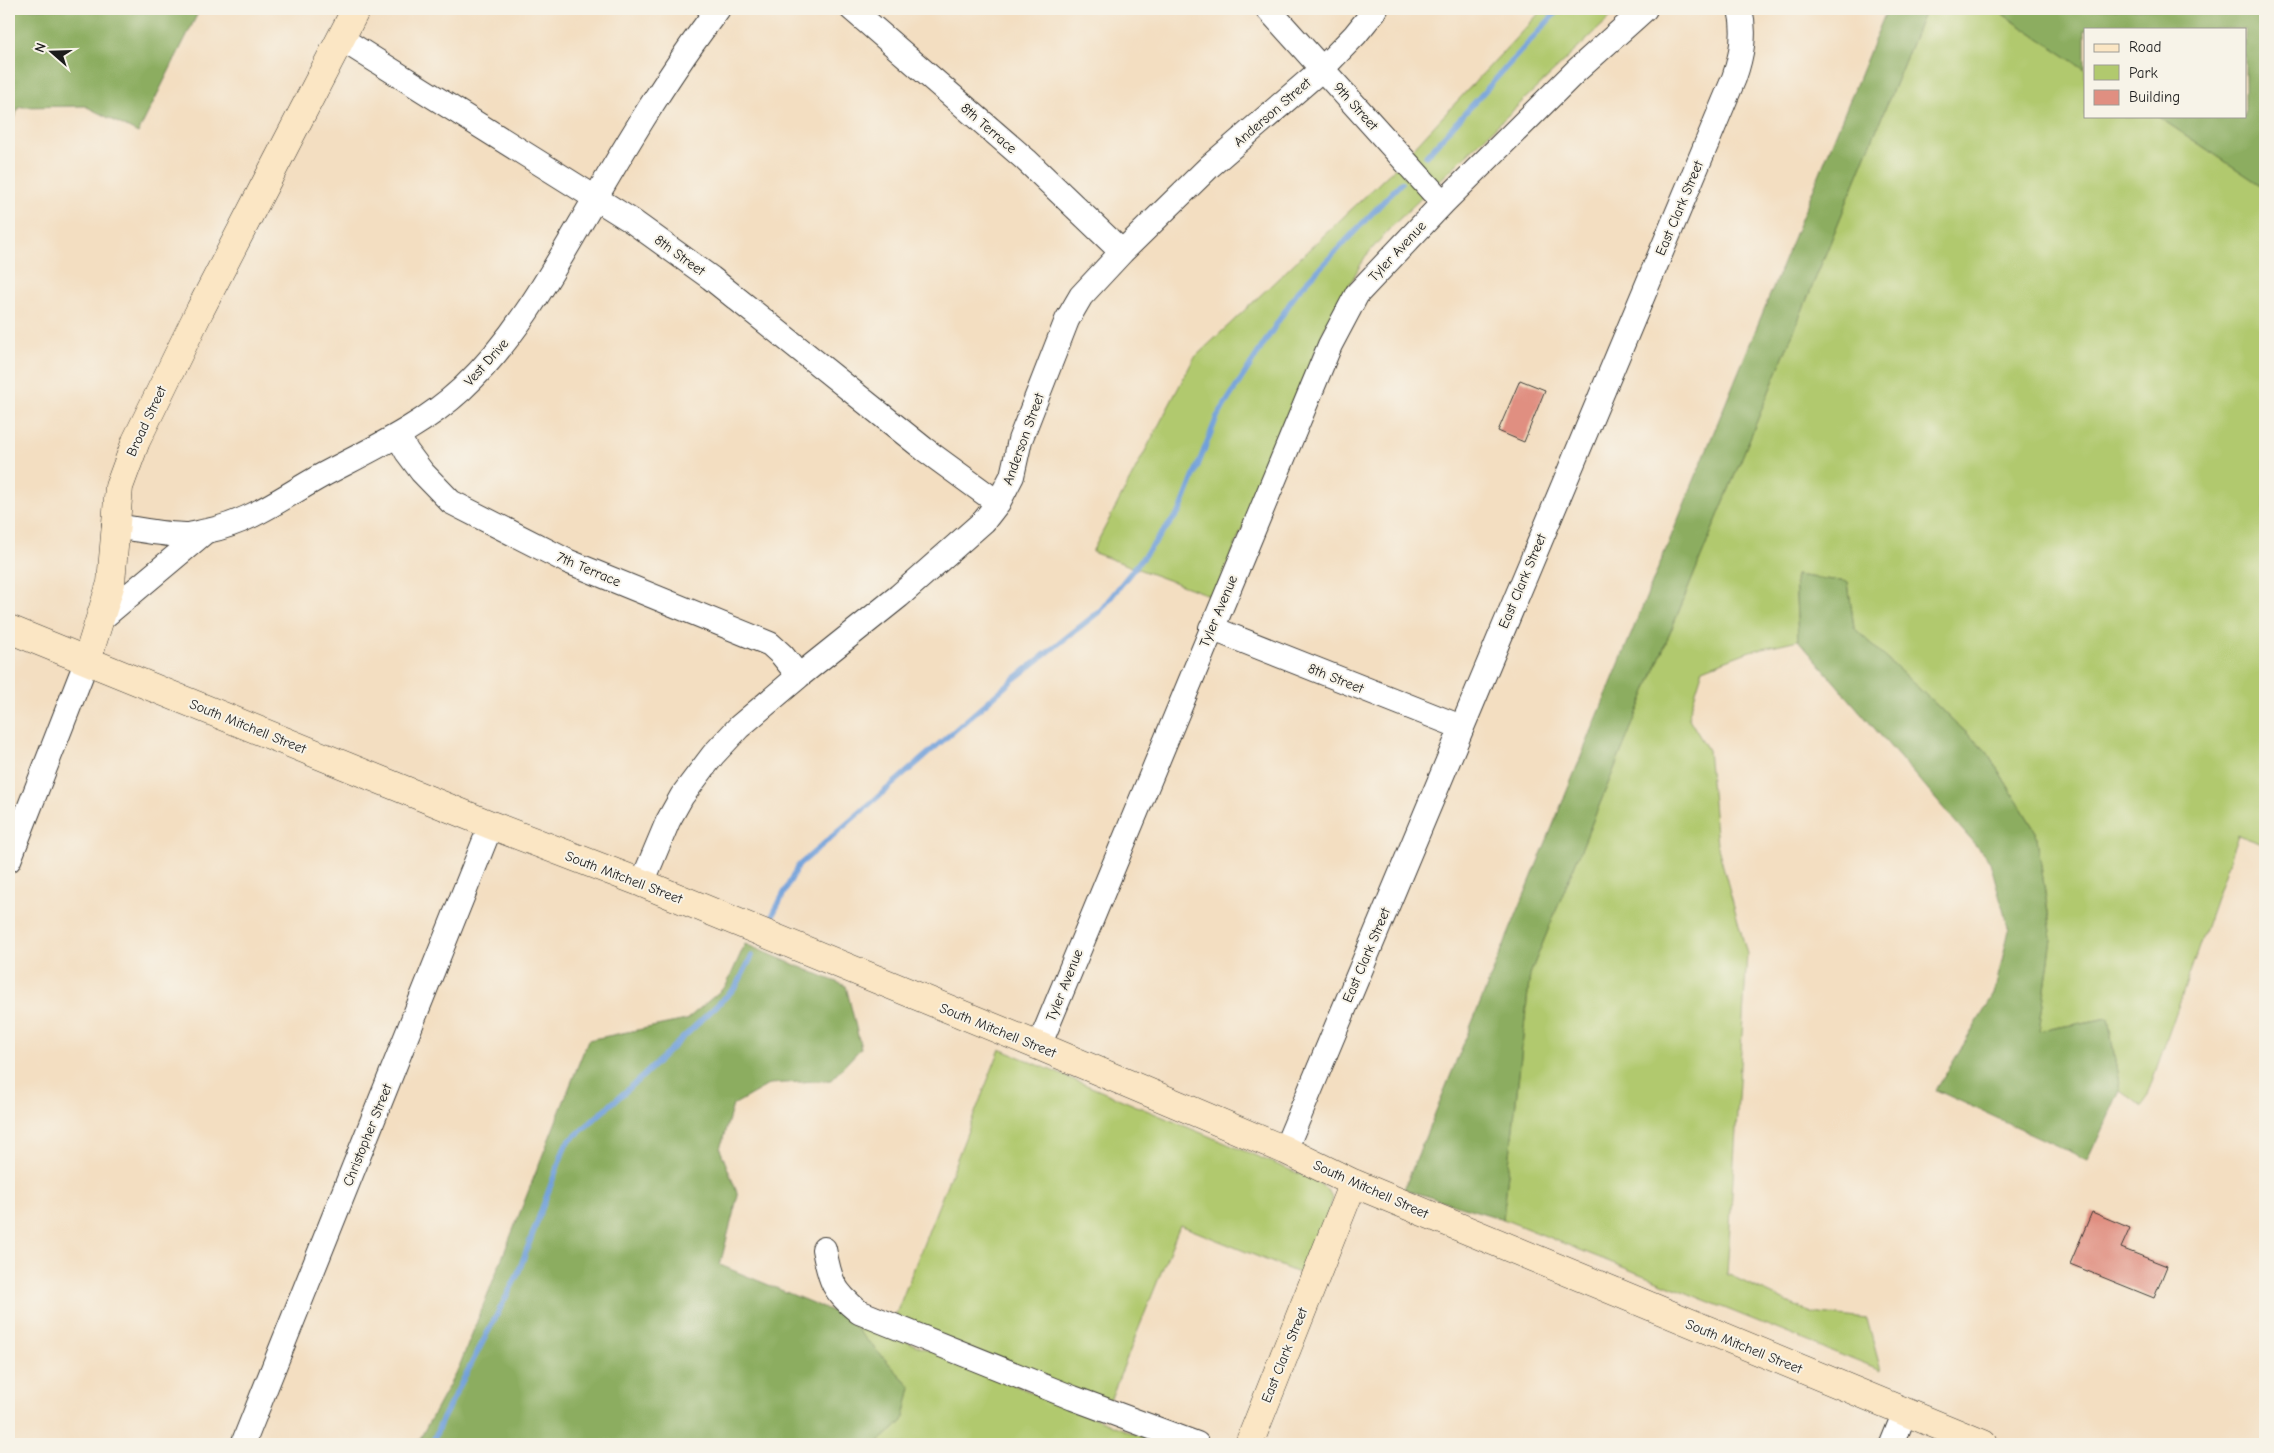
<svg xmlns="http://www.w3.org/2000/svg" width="2274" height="1453" viewBox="0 0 2274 1453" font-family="'Comic Neue',sans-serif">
<rect width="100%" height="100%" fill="#f7f3e8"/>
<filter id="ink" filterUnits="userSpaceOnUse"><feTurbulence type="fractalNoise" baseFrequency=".02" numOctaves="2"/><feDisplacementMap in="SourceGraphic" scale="10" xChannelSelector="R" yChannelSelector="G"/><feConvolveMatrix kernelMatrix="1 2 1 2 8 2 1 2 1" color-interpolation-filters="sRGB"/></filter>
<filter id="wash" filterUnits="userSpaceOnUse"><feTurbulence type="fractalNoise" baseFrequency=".0096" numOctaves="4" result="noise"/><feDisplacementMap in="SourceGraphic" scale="20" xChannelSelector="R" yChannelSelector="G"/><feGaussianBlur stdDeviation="1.12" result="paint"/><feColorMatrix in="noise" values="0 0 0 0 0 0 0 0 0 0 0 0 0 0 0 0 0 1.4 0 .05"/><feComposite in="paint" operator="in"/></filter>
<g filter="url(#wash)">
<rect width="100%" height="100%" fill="#f3dec1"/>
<!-- green -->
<path fill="#b1c96e" stroke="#667245" d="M1543,9h76l-228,218 -26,30 -40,71 -111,269 -122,-45 102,-194 199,-188z
M1926,9h69l90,60v47h72l108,72v657l-27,-10 -95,272 -23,-17 -12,-72 -69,13 13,-92 -16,-107 -49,-80 -133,-124 -6,-46 -53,-7 3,65 -48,11 -47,18 -15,48 20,33 9,94 30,110 -20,320 84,39 56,6 14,52 -378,-152 27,-245z
M1000,1049l314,131 13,9 6,9 -25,79 -128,-52 -69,173 -8,5 -209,-84z
M844,1316l315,128h-283l27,-23 8,-34z"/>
<!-- forest -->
<path fill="#8cad61" stroke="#54643e" d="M9,9h191l-62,124 -53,-27 -66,1 -10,23z
M1887,9h39l-396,965 -27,245 -99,-30z
M1995,9h270v179l-108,-72h88v-87h-160v40z
M1795,575l53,7 6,46 133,124 49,80 16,107 -13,92 69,-13 12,72 -32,70 -152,-70 58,-96 15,-64 -19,-68 -192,-222z
M745,944l101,42 15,62 -30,32 -61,4 -37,21 -13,44 18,46 -18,70 124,51 67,71 -8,34 -27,23h-459l42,-77 129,-327 98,-20 40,-34z"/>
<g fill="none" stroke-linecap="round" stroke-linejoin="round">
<!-- stream -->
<path stroke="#71a0da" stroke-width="5.5" d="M1426,156l133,-147
M770,920l28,-54 216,-187 86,-68 80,-100 37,-94 80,-125 104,-109
M432,1444l9,-22 76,-146 49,-132 77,-68 93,-89 16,-31"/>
</g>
<g id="blocks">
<!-- building -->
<path fill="#e08f81" d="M1520,380l25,10 -21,52 -26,-11z
M2092,1212l38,16 -9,20 46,18 -13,32 -84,-34z"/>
</g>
</g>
<g filter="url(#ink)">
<use href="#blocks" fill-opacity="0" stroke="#3c3935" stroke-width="1"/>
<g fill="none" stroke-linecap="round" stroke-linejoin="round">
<defs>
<path id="street" d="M852,9l174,151 96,92
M1268,9l175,194
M340,38l292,183 79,57 213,171 74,54
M398,436l9,16 15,20 29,30 116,59 203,83 12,11 17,21
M114,526c24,3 49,9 72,9 7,0 14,-3 21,-4 44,-9 76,-34 114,-55 49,-26 100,-49 141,-87 55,-52 89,-115 127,-180 39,-67 82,-139 129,-200
M101,619l105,-88
M1211,628l250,99
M9,860l78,-200
M642,883l26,-62 14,-25 31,-41 26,-28 60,-51 100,-80 85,-75 14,-18 14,-27 8,-36 47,-120 14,-24 41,-44 88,-86 112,-97 33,-34 21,-26
M1039,1046l291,-701 27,-51 86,-91 133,-132 69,-62
M1285,1150l449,-1072c8,-23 12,-45 6,-69
M824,1249c6,32 9,42 35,63l214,86 124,46
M243,1444l248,-619
M1892,1444l13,-32"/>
<path id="secondary" d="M9,629l482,196 151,58 397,163 246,104 68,33 630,261
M87,660l24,-77 8,-96 17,-46 64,-131 156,-301
M1249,1444l104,-261"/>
</defs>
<!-- street casing -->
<use href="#street" stroke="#3c3935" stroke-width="26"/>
<!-- secondary casing -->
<use href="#secondary" stroke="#3c3935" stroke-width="29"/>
<!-- street -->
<use href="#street" stroke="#fff" stroke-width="24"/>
<!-- secondary -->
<use href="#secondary" stroke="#fbe6c4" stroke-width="28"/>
</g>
</g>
<g text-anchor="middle" stroke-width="4" stroke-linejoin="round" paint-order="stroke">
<!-- street labels -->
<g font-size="14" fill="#1c1c1c" stroke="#f7f3e8">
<text transform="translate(1356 106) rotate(48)" y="5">9th Street</text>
<text transform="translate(1272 112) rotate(-41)" y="5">Anderson Street</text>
<text transform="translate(989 128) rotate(41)" y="5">8th Terrace</text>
<text transform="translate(1679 208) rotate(-67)" y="5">East Clark Street</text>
<text transform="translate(1397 251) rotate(-47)" y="5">Tyler Avenue</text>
<text transform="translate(680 255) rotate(36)" y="5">8th Street</text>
<text transform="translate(486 362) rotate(-48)" y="5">Vest Drive</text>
<text transform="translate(146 421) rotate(-65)" y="5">Broad Street</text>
<text transform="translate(1023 439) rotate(-70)" y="5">Anderson Street</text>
<text transform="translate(589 569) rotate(23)" y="5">7th Terrace</text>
<text transform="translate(1522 581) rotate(-67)" y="5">East Clark Street</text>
<text transform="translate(1218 611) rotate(-67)" y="5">Tyler Avenue</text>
<text transform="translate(1336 678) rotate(22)" y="5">8th Street</text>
<text transform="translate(248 726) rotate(22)" y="5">South Mitchell Street</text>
<text transform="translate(624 877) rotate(21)" y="5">South Mitchell Street</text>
<text transform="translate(1366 955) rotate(-67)" y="5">East Clark Street</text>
<text transform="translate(1064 985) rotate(-68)" y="5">Tyler Avenue</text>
<text transform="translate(998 1030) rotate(22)" y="5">South Mitchell Street</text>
<text transform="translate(367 1135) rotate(-68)" y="5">Christopher Street</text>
<text transform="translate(1371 1189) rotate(24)" y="5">South Mitchell Street</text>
<text transform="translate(1744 1346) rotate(22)" y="5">South Mitchell Street</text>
<text transform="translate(1284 1355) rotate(-68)" y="5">East Clark Street</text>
</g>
</g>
<!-- margin -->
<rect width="2274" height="1453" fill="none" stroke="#f7f3e8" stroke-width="30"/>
<!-- legend -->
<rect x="2084" y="28" width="162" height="90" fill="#f7f3e8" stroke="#9f9d96"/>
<rect x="2094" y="44" width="25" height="8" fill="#fbe6c4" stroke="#9f9d96"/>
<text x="2129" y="52" font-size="15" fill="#1c1c1c">Road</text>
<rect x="2094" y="65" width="25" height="15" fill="#b1c96e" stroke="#9f9d96"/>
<text x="2129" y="78" font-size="15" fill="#1c1c1c">Park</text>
<rect x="2094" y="90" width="25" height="15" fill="#e08f81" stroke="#9f9d96"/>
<text x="2129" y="102" font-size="15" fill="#1c1c1c">Building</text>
<!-- north arrow -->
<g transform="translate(52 52) rotate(290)" stroke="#f7f3e8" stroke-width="4" paint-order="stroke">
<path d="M0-4L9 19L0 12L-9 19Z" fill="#1c1c1c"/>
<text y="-8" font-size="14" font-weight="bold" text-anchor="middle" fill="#1c1c1c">N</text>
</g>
</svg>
